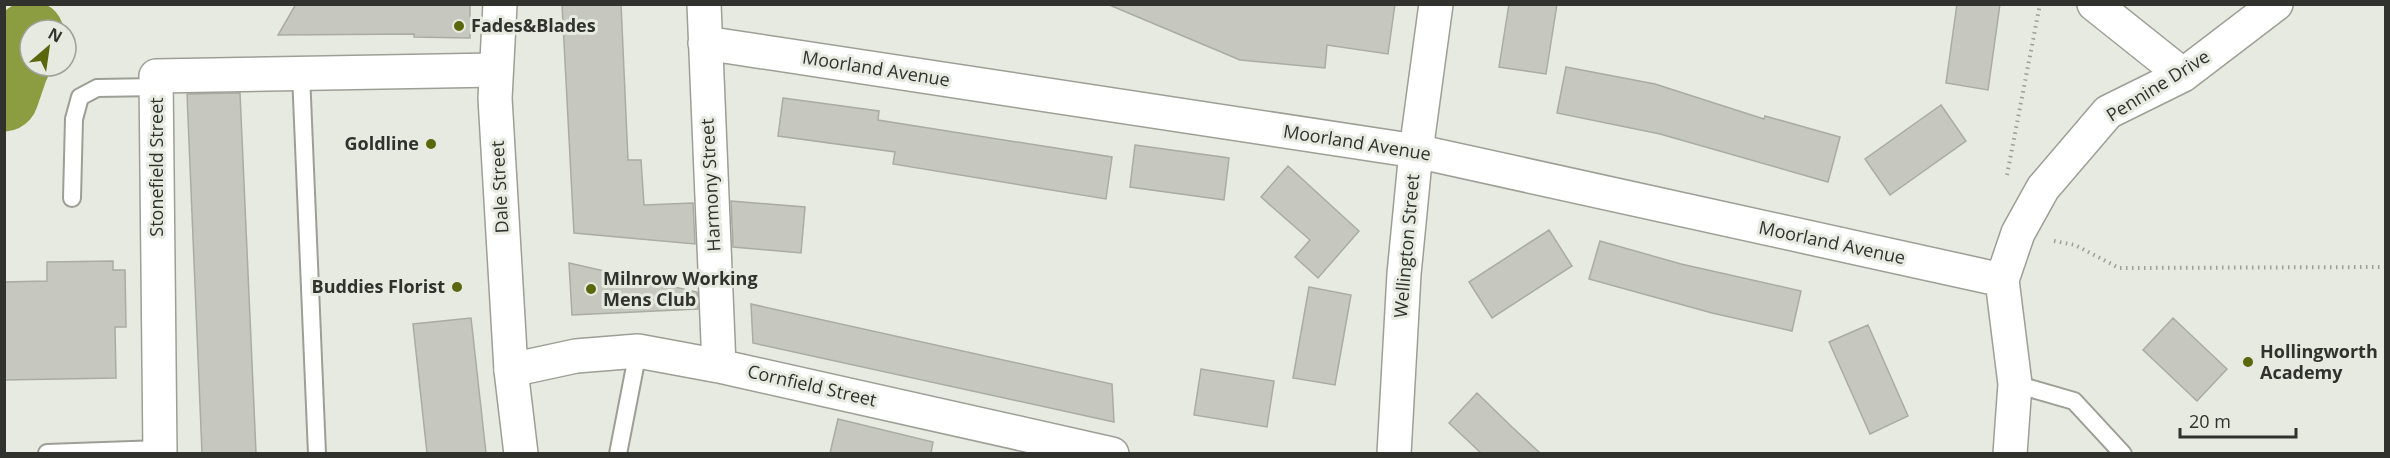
<svg xmlns="http://www.w3.org/2000/svg" width="2390" height="458" viewBox="0 0 2390 458" font-family="'Open Sans',sans-serif">
<rect width="100%" height="100%" fill="#e7eae0"/>
<g fill="none" stroke-linecap="round" stroke-linejoin="round">
<!-- river -->
<path stroke="#8c9c40" stroke-width="69" d="M4,97l10,-29 16,-33"/>
</g>
<!-- building -->
<path fill="#c6c8bf" stroke="#aaaca3" stroke-width="1.5" d="M296,4h174v34l-56,-1v-3l-136,1z
M562,4h59l7,156h13l3,45 49,-2 2,41 -121,-11z
M1107,4h288l-7,50 -61,-9 -2,23 -85,-8z
M1509,4h48l-11,70 -47,-7z
M1957,4h43l-12,86 -42,-7z
M1566,67l89,17 109,35 1,-3 75,21 -12,45 -168,-48 -103,-21z
M240,93l16,360h-54l-15,-359z
M783,98l96,13 -1,9 234,37 -6,42 -213,-35 2,-12 -117,-16z
M1941,105l25,36 -76,54 -25,-36z
M1135,145l94,13 -5,42 -94,-13z
M1288,166l71,65 -41,47 -23,-21 15,-17 -49,-43z
M731,201l74,6 -4,46 -68,-6z
M1549,230l23,36 -80,52 -23,-36z
M1600,241l81,23 120,27 -9,40 -80,-18 -123,-34z
M113,261v9h12l1,57h-11l1,51 -112,2v-98l43,-1v-19z
M569,263l128,29 1,17 -126,6z
M1309,287l42,8 -16,90 -42,-7z
M751,304l361,80 2,38 -361,-79z
M471,318l15,135h-59l-14,-129z
M2173,318l54,51 -30,32 -54,-51z
M1868,325l40,91 -38,18 -41,-92z
M1201,369l73,12 -7,46 -73,-12z
M1477,393l35,34 28,26h-59l-32,-30z
M838,419l95,23 -2,11h-101z"/>
<g fill="none" stroke-linecap="round" stroke-linejoin="round">
<defs>
<path id="service" d="M301,74l16,380
M72,198l2,-79 6,-22 17,-9 60,-1
M2015,384l59,17 49,53
M47,453l113,-4
M618,454l20,-103"/>
<path id="minor" d="M704,4l15,362
M2094,4l89,71
M705,43l711,108 586,129
M511,370l65,-14 62,-5 81,15 393,88
M160,454l-4,-378 340,-6
M1394,454l10,-180 12,-123 20,-147
M2010,454l5,-70 -13,-104 16,-47 25,-45 65,-76 75,-37 93,-71"/>
<path id="tertiary" d="M500,4l-5,94 16,272 10,84"/>
</defs>
<!-- service casing -->
<use href="#service" stroke="#9d9f96" stroke-width="20"/>
<!-- minor casing -->
<use href="#minor" stroke="#9d9f96" stroke-width="36"/>
<!-- tertiary casing -->
<use href="#tertiary" stroke="#9d9f96" stroke-width="36"/>
<!-- path -->
<path stroke="#9d9f97" stroke-width="4" stroke-dasharray="1.5 4.5" stroke-linecap="butt" d="M2007,175l33,-171
M2054,241l21,4 44,23 267,-1"/>
<!-- service -->
<use href="#service" stroke="#fff" stroke-width="16"/>
<!-- minor -->
<use href="#minor" stroke="#fff" stroke-width="33"/>
<!-- tertiary -->
<use href="#tertiary" stroke="#fff" stroke-width="33"/>
</g>
<!-- markers -->
<g fill="#5a670c" stroke="#e7eae0" stroke-width="2">
<circle cx="459" cy="26" r="6"/>
<circle cx="431" cy="144" r="6"/>
<circle cx="457" cy="287" r="6"/>
<circle cx="591" cy="289" r="6"/>
<circle cx="2248" cy="362" r="6"/>
</g>
<g text-anchor="middle" stroke-width="6" stroke-linejoin="round" paint-order="stroke">
<!-- poi labels -->
<g font-size="18" font-weight="bold" fill="#31322e" stroke="#e7eae0" text-anchor="start">
<text x="471" y="32">Fades&amp;Blades</text>
<text x="419" y="150" text-anchor="end">Goldline</text>
<text x="603" y="285">Milnrow Working<tspan x="603" dy="21">Mens Club</tspan></text>
<text x="445" y="293" text-anchor="end">Buddies Florist</text>
<text x="2260" y="358">Hollingworth<tspan x="2260" dy="21">Academy</tspan></text>
</g>
<!-- street labels -->
<g font-size="18" fill="#31322e" stroke="#e7eae0">
<text transform="translate(876 69) rotate(9)" y="6">Moorland Avenue</text>
<text transform="translate(2158 86) rotate(-32)" y="6">Pennine Drive</text>
<text transform="translate(1357 143) rotate(9)" y="6">Moorland Avenue</text>
<text transform="translate(157 167) rotate(-90)" y="6">Stonefield Street</text>
<text transform="translate(711 185) rotate(-93)" y="6">Harmony Street</text>
<text transform="translate(500 187) rotate(-93)" y="6">Dale Street</text>
<text transform="translate(1832 243) rotate(12)" y="6">Moorland Avenue</text>
<text transform="translate(1407 246) rotate(-85)" y="6">Wellington Street</text>
<text transform="translate(812 386) rotate(13)" y="6">Cornfield Street</text>
</g>
</g>
<!-- border -->
<rect width="2390" height="458" fill="none" stroke="#31322e" stroke-width="12"/>
<!-- north arrow -->
<g transform="translate(48 48) rotate(29)"><circle r="28" fill="#e7eae0" stroke="#9ea099" stroke-width="1.5"/>
<path d="M0-4.5L10 22L0 15L-10 22Z" fill="#5a670c"/>
<text y="-9" font-size="16" font-weight="bold" text-anchor="middle" fill="#31322e">N</text>
</g>
<!-- scale -->
<path d="M2180 428v9h116v-9" fill="none" stroke="#31322e" stroke-width="3"/>
<text x="2189" y="428" font-size="18" fill="#31322e" stroke="#e7eae0" stroke-width="4.5" paint-order="stroke">20 m</text>
</svg>
